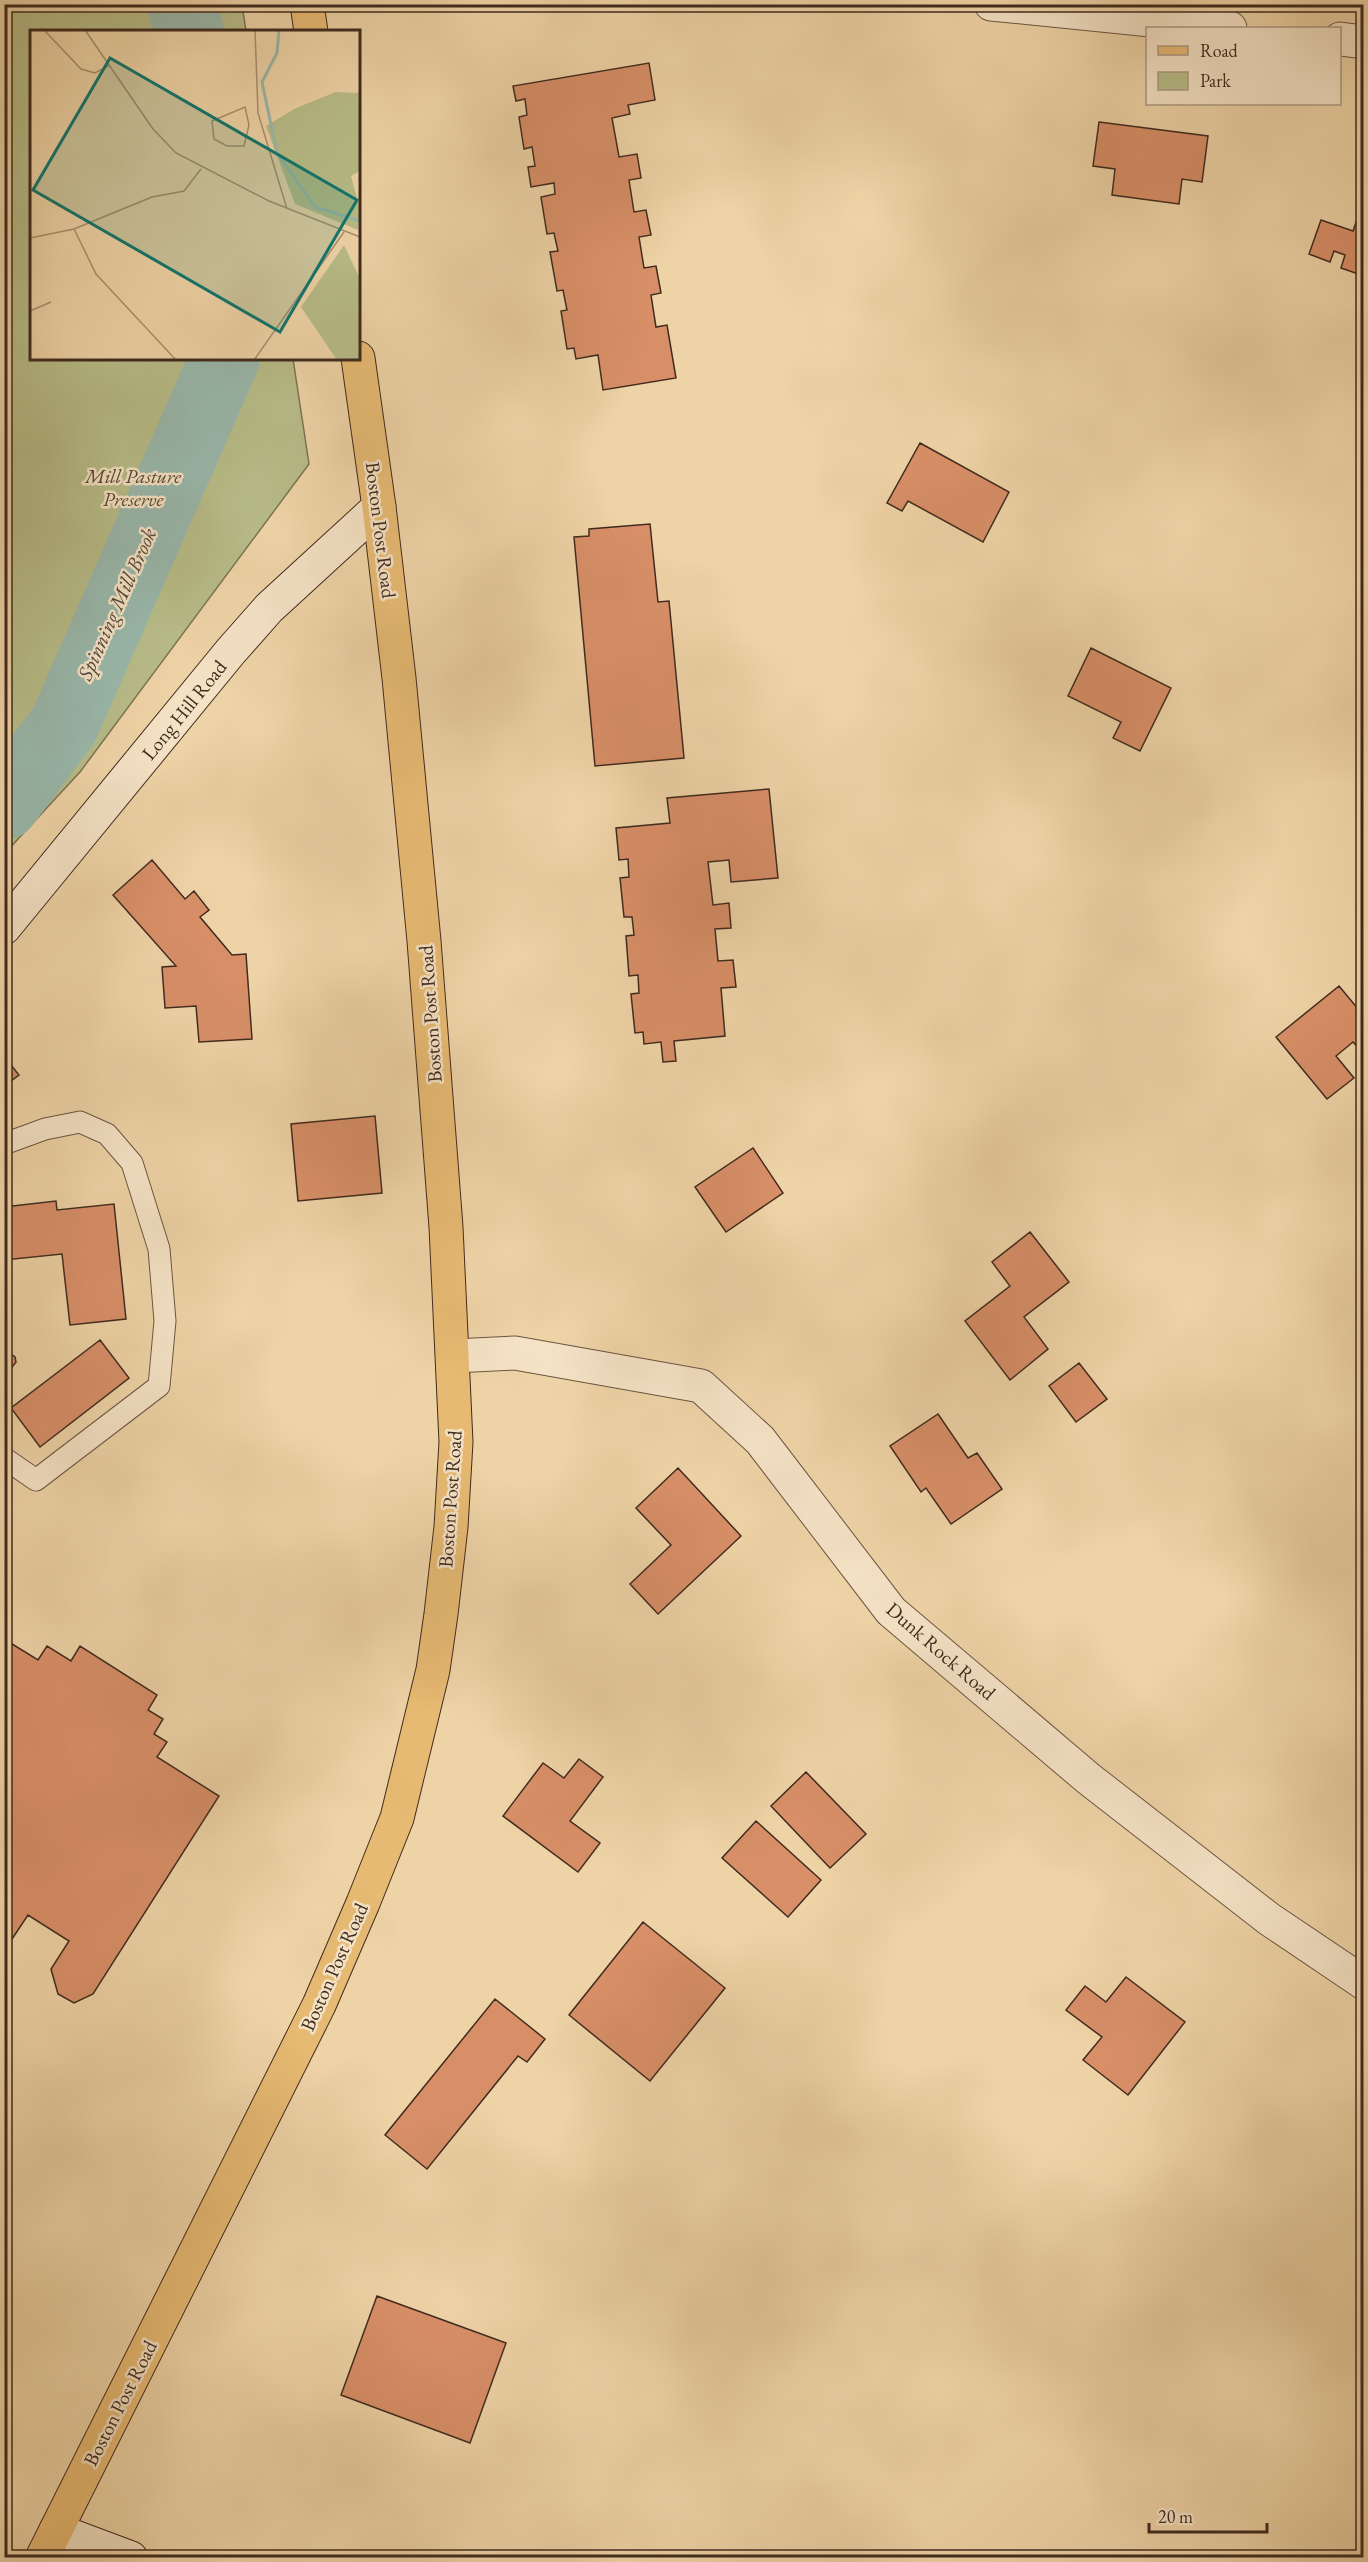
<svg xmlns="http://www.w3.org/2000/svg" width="1368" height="2562" viewBox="0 0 1368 2562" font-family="'EB Garamond',serif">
<rect width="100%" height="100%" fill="#eed3a6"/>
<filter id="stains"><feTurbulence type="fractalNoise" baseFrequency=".00333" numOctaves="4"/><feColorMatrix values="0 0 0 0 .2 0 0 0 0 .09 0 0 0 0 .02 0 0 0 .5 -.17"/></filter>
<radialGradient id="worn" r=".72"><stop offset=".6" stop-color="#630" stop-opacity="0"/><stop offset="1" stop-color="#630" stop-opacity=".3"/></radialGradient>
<!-- green -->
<path fill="#b7bc88" stroke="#7c7454" stroke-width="1.5" d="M5,4l237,1 4,26 -214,1v326l261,1 16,105 -229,308 -75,81z"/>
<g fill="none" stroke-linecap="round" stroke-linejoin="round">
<!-- river -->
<path stroke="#99b7aa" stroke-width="70" d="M182,4l7,28
M4,805l60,-80 161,-367"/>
</g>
<!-- building -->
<path fill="#d88f68" stroke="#402b1f" stroke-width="1.5" d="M649,63l6,37 -27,5 2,9 -18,4 7,39 18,-3 4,24 -12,2 5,32 12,-2 5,25 -12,2 5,31 12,-2 5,27 -10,2 5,32 11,-2 9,53 -73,12 -5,-35 -22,4 -2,-11 -7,1 -6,-38 6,-1 -4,-20 -6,1 -7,-39 8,-1 -4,-18 -7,1 -6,-37 14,-3 -1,-11 -23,4 -3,-20 7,-1 -3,-19 -8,2 -5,-32 8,-2 -2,-16 -9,2 -3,-15z
M1099,122l109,14 -6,46 -20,-3 -3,25 -67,-9 3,-26 -22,-3z
M1360,211l4,1v64l-23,-8 4,-13 -11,-4 -4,11 -21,-8 12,-34 32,11z
M920,443l89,49 -26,50 -75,-41 -6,10 -15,-8z
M650,524l8,78 11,-1 15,157 -89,8 -21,-229 15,-1v-7z
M1091,648l80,40 -31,63 -27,-13 8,-16 -53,-26z
M769,789l9,89 -47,4 -2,-22 -21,2 5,43 16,-2 2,25 -16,1 3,32 15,-1 3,27 -15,1 4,48 -51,5 2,20 -13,1 -2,-20 -17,2 -1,-12 -8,1 -4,-39 8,-1 -1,-18 -9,1 -3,-40 8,-1 -2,-18h-8l-4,-39 9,-1 -1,-18 -9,1 -3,-32 54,-5 -3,-25z
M152,860l33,39 9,-8 15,19 -9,7 32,38 14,-1 6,85 -53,3 -3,-36 -31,2 -3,-41 14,-1 -63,-71z
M1339,986l25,30v38l-11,-12 -17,14 18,22 -27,21 -51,-62z
M4,1056l15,19 -15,11z
M375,1116l7,77 -84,8 -7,-77z
M753,1148l30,45 -57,39 -31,-45z
M56,1201l1,9 57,-6 12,115 -56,6 -8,-71 -58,6v-53z
M1030,1232l39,50 -45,35 24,32 -38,31 -45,-59 45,-35 -18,-24z
M100,1340l29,38 -89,69 -29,-39z
M4,1349l11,8 1,5 -12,15z
M1079,1363l28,36 -31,23 -27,-36z
M938,1414l30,44 9,-5 25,36 -51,35 -25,-36 -5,4 -31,-46z
M678,1468l63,68 -83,78 -28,-30 41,-39 -35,-37z
M4,1639l34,21 9,-14 24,15 9,-15 77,49 -9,15 15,9 -9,15 13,8 -10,15 62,39 -126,198 -19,9 -16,-9 -7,-25 18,-28 -41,-26 -24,36z
M579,1759l24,18 -33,44 30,22 -22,29 -75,-56 40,-53 21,15z
M806,1772l60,62 -36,34 -59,-62z
M756,1821l65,59 -33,37 -66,-59z
M643,1922l82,66 -75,93 -81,-66z
M1126,1977l59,45 -57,73 -45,-35 19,-23 -36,-27 19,-24 21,16z
M495,1999l50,40 -18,23 -9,-6 -91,113 -42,-34z
M377,2296l129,47 -36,100 -129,-48z"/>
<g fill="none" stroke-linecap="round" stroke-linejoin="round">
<defs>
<path id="lane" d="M4,1144l41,-15 35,-7 27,12 25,29 27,86 6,72 -6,65 -123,94 -32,-22"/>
<path id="street" d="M991,4l239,24
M1340,39l24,3
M453,1356l62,-3 186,33 59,54 131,171 198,168 180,140 95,64"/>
<path id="secondary" d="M4,928l227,-277 38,-43 110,-101
M56,2530l75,28"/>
<path id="primary" d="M307,4l4,28
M42,2558l277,-553 44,-102 34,-85 36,-148 8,-56 10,-87 5,-85 -10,-215 -22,-286 -25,-263 -20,-171 -21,-149"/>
</defs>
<!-- lane casing -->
<use href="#lane" stroke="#6c5541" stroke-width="23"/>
<!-- street casing -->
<use href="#street" stroke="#6c5541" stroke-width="35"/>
<!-- secondary casing -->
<use href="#secondary" stroke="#402b1f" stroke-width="35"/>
<!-- primary casing -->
<use href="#primary" stroke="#402b1f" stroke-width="35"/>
<!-- lane -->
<use href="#lane" stroke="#f4e2c5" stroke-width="21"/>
<!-- street -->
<use href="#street" stroke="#f4e2c5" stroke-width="33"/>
<!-- secondary -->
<use href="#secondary" stroke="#f4e2c5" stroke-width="33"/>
<!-- primary -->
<use href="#primary" stroke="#e7ba73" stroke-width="33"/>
</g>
<g text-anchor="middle" stroke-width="5" stroke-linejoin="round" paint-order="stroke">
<!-- park labels -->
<g font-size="20" font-style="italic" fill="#584834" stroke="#f4e2c5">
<text x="133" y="483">Mill Pasture<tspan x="133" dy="23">Preserve</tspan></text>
</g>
<!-- street labels -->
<g font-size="20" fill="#402b1f" stroke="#f4e2c5">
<text transform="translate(381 530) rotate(83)" y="7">Boston Post Road</text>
<text transform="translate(184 710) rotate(-51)" y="7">Long Hill Road</text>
<text transform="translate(430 1014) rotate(-94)" y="7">Boston Post Road</text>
<text transform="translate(450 1499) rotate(-86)" y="7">Boston Post Road</text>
<text transform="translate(941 1651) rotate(41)" y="7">Dunk Rock Road</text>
<text transform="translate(334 1967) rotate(-66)" y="7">Boston Post Road</text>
<text transform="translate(120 2403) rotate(-63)" y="7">Boston Post Road</text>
</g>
<!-- water labels -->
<g font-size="21" font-style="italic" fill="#52473b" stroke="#f4e2c5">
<text transform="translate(117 604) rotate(-66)" y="7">Spinning Mill Brook</text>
</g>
</g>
<!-- overview -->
<g transform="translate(30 30)">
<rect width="330" height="330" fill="#eed3a6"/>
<path d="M306,62l24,1v78l-9,5 9,33 -2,21 -63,-26 -29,-78 30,-18zM314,215l16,34v81h-23l-36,-53z" fill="#b7bc88"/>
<path fill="none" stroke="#99b7aa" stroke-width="3" d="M249,0l-2,23 -15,29 15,71 38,54 45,14"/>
<path fill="none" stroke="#a89070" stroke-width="1.5" d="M14,0l37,39 14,4 15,-8M55,0l68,99 23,24 93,48 91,36M225,0l3,83 29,96M215,77l4,18 -5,21h-17l-13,-7 -2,-18zM44,199l22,45 80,86M0,208l44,-9 78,-32 32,-6 17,-22M0,281l21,-9M224,330l90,-128"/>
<path fill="#0f766e" fill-opacity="0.15" stroke="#0f766e" stroke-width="3" d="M80,28l247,142 -77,132 -247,-142z"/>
<rect width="330" height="330" fill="none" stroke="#402b1f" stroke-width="3"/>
</g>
<!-- margin -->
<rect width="1368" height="2562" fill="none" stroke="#eed3a6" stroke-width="24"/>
<rect x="6" y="6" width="1356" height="2550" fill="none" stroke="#402b1f" stroke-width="3"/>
<rect x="12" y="12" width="1344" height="2538" fill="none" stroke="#402b1f" stroke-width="1.5"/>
<!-- legend -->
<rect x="1146" y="27" width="195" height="78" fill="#f4e2c5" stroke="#ac9983" stroke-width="1.5"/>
<rect x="1158" y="46" width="30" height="9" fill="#e7ba73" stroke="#ac9983" stroke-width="1.5"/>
<text x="1200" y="57" font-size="18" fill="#402b1f">Road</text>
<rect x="1158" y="72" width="30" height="18" fill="#b7bc88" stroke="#ac9983" stroke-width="1.5"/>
<text x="1200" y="87" font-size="18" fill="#402b1f">Park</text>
<!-- scale -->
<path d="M1149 2523v9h118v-9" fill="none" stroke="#402b1f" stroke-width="3"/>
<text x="1158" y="2523" font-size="18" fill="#402b1f" stroke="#f4e2c5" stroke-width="4.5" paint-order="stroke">20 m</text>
<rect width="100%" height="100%" filter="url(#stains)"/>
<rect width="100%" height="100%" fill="url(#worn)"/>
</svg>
